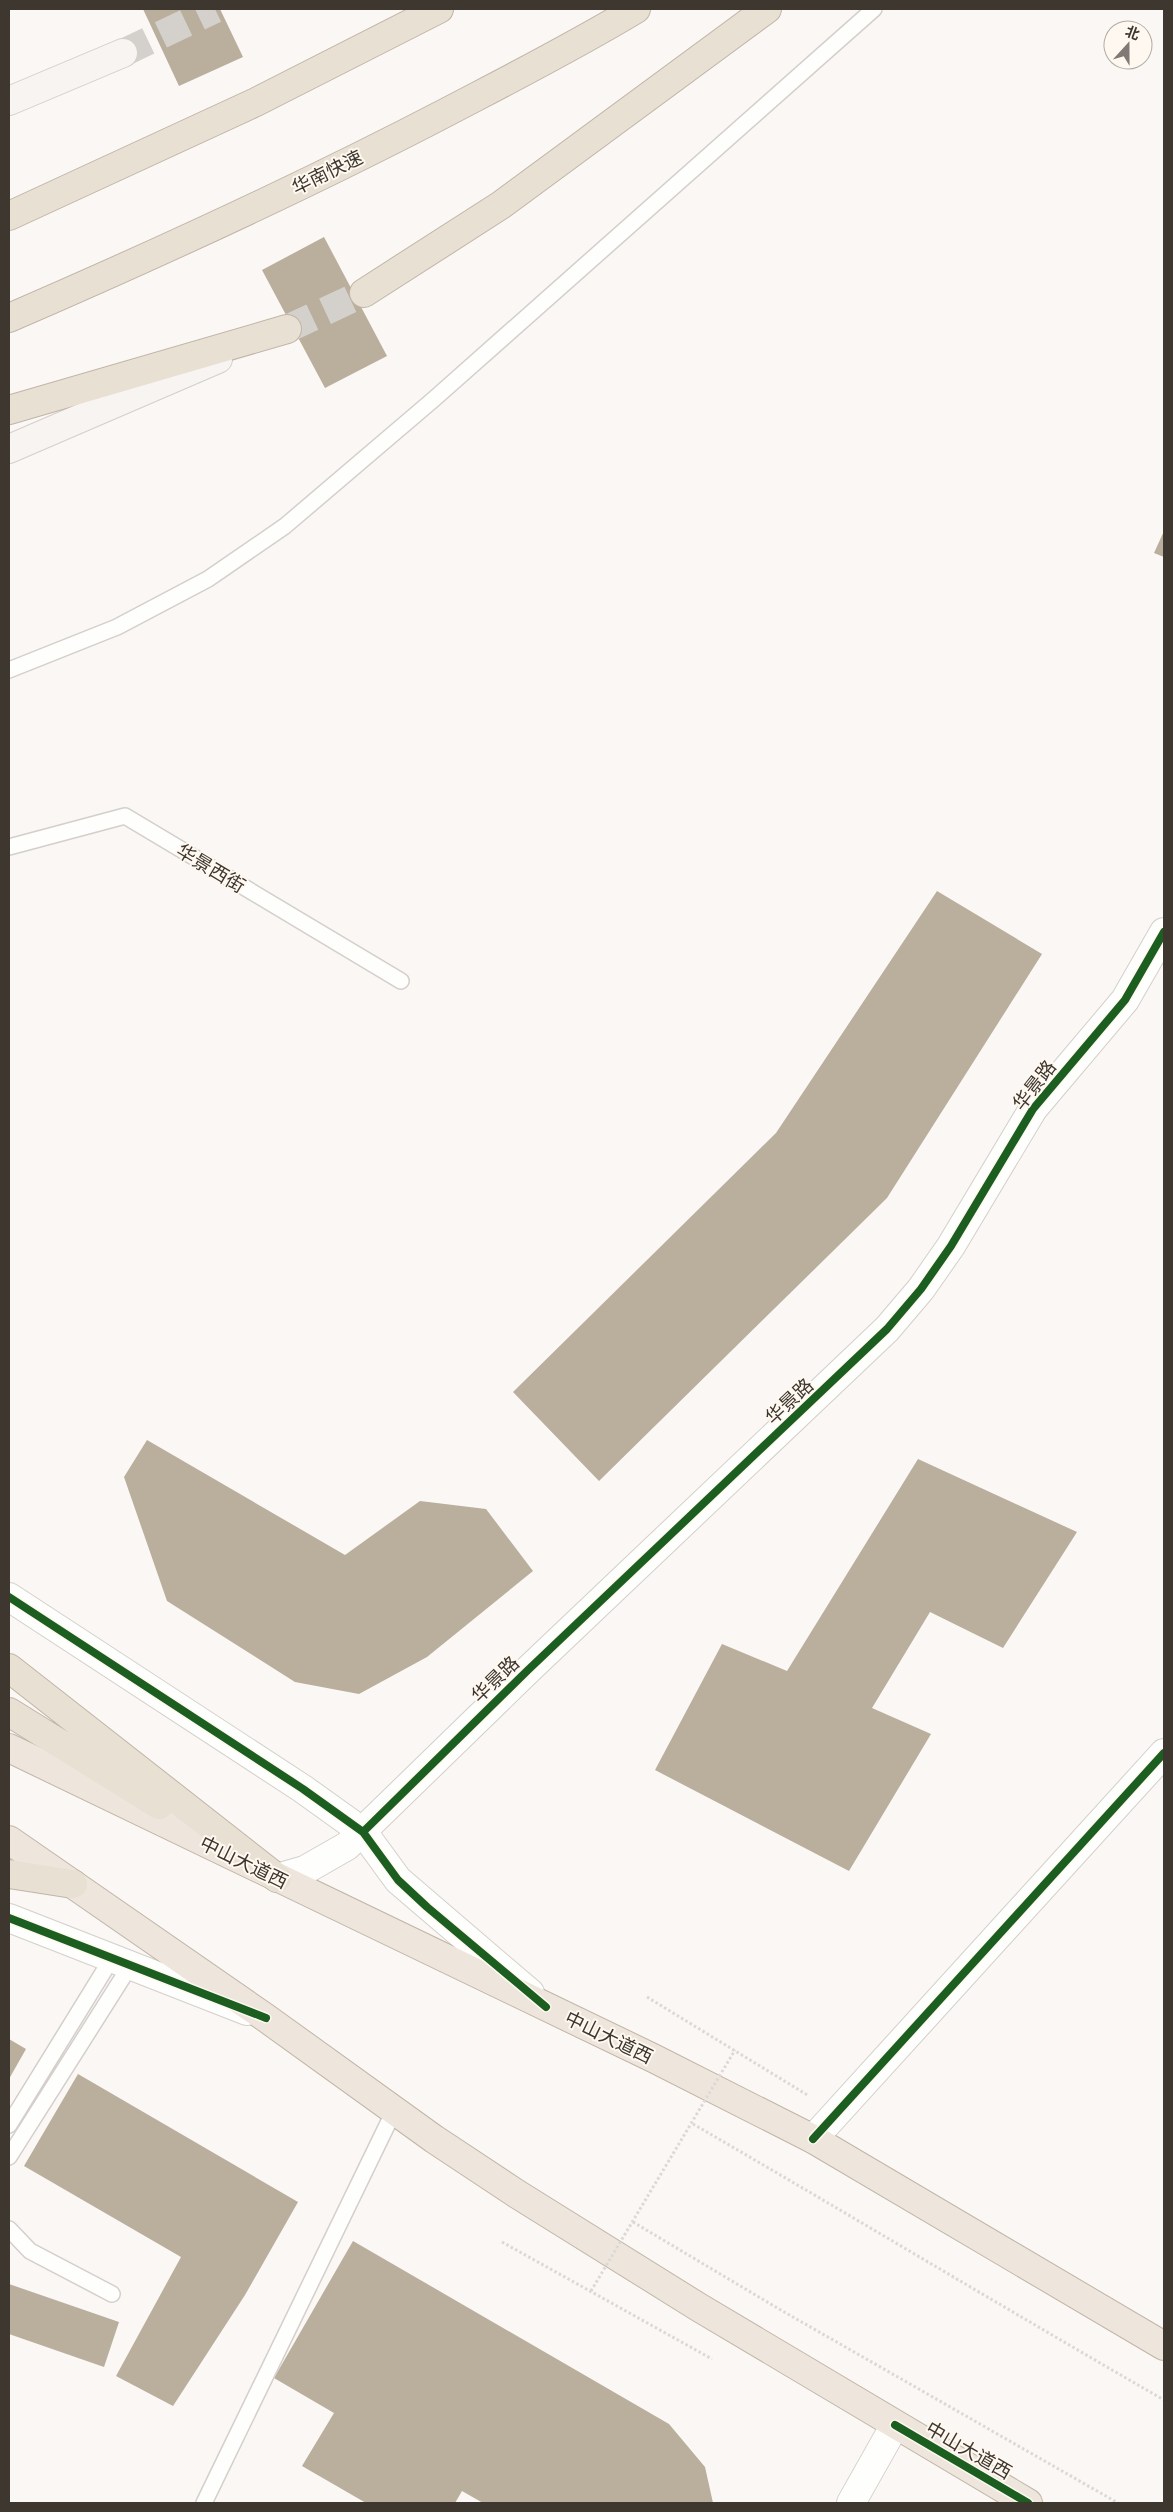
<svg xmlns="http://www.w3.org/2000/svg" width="1173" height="2512" viewBox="0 0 1173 2512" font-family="'PT Sans Narrow','Noto Sans SC',sans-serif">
<rect width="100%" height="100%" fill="#faf7f4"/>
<!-- building -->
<path fill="#baae9d" d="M143,9h77l23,48 -64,29z
M324,237l63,119 -62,32 -63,-118z
M1164,531v26l-10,-4z
M937,891l105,63 -155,244 -288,283 -86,-89 263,-259z
M147,1440l198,115 75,-54 66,8 47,62 -106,86 -68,37 -64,-12 -128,-81 -43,-124z
M918,1459l159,73 -74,116 -73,-36 -58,96 59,26 -82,137 -194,-101 67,-126 65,27z
M9,2039l17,10 -17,30z
M78,2074l220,128 -53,93 -72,111 -57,-30 65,-119 -157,-91z
M353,2241l316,183 36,43 8,36h-230l-21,-12 -7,12h-89l-64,-37 32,-53 -60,-35z
M9,2284l110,38 -15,45 -95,-33z"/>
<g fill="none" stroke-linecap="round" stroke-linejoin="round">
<!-- motorway-tunnel -->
<path stroke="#d4d1cd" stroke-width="28" stroke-dasharray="28 14" stroke-linecap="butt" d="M123,53l92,-44
M287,329l77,-36"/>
<defs>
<path id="service" d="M9,670l108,-43 91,-48 77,-53 149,-127 440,-390
M9,847l116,-31 276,165
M9,2125l103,-167
M9,2157l121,-191
M9,2229l21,22 82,43
M204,2503l190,-392"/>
<path id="minor" d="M9,1597l294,192 60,43
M813,2139l351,-386"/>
<path id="tertiary" d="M363,1832l35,48 132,113
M277,1878l28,-8 42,-24 181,-176 359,-341 34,-40 30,-43 82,-137 92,-109 39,-68
M9,1918l238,93
M851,2503l44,-78"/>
<path id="secondary" d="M9,101l114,-48
M9,449l209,-90"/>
<path id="trunk" d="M9,1748l644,310 160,81 351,207
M9,1840l257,178 168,121 83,55 183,114 328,195"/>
<path id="motorway" d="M9,216l247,-114 183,-93
M364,293l137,-88 266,-196
M9,318c148,-64 294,-131 438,-206 63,-33 128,-66 189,-103
M9,410l278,-81
M9,1668l268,210
M9,1712l150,93
M9,1874l64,10"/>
</defs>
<!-- service casing -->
<use href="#service" stroke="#d4cfcb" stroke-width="18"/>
<!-- minor casing -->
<use href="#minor" stroke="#d4cfcb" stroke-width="30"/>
<!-- tertiary casing -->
<use href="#tertiary" stroke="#d4cfcb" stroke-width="30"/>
<!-- secondary casing -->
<use href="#secondary" stroke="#d4cfcb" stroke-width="30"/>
<!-- trunk casing -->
<use href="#trunk" stroke="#c0b5a7" stroke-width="30"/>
<!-- motorway casing -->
<use href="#motorway" stroke="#c0b5a7" stroke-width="30"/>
<!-- path -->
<path stroke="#dbd9d8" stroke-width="3" stroke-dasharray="2.5 2.5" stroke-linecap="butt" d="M647,1997l162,99
M693,2124c157,91 313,185 471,276
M633,2222l146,87 339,194
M502,2242l210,117"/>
<!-- service -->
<use href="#service" stroke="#fefefd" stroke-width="15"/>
<!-- minor -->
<use href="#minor" stroke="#fefefd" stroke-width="28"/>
<!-- tertiary -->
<use href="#tertiary" stroke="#fefefd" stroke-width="28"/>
<!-- secondary -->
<use href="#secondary" stroke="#f8f4f1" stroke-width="28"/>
<!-- trunk -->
<use href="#trunk" stroke="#eee6dc" stroke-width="28"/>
<!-- motorway -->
<use href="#motorway" stroke="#e9e0d4" stroke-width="28"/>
<!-- path-bridge -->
<path stroke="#dbd9d8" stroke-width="3" stroke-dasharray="2.5 2.5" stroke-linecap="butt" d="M591,2291l144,-241"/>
<defs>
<path id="cycleway" d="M9,1597l294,192 60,43 35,48 29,27 119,100
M363,1832l165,-162 359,-341 34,-40 30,-43 82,-137 92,-109 39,-68
M9,1918l257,100
M813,2139l351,-386
M895,2425l133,78"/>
</defs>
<!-- cycleway casing -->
<use href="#cycleway" stroke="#fef8f0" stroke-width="11"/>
<!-- cycleway -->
<use href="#cycleway" stroke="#1b5e20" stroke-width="8"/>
</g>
<g text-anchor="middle" stroke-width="4" stroke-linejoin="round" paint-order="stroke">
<!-- street labels -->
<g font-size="19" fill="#3d3730" stroke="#fef8f0">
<text transform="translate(327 172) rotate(-26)" y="7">华南快速</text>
<text transform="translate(211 868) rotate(31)" y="7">华景西街</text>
<text transform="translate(1034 1085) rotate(-52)" y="7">华景路</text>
<text transform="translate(789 1401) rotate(-43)" y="7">华景路</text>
<text transform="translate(495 1679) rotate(-44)" y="7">华景路</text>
<text transform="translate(244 1862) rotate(26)" y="7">中山大道西</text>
<text transform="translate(609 2037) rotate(26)" y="7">中山大道西</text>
<text transform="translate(969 2450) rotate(30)" y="7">中山大道西</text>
</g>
</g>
<!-- border -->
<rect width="1173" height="2512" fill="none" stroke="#3d3730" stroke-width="20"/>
<!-- north arrow -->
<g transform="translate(1128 45) rotate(21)"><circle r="24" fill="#fef8f0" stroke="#b1aba3"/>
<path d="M0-4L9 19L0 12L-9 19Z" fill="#7f7a75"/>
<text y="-8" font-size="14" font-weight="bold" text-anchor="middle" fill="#3d3730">北</text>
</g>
</svg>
